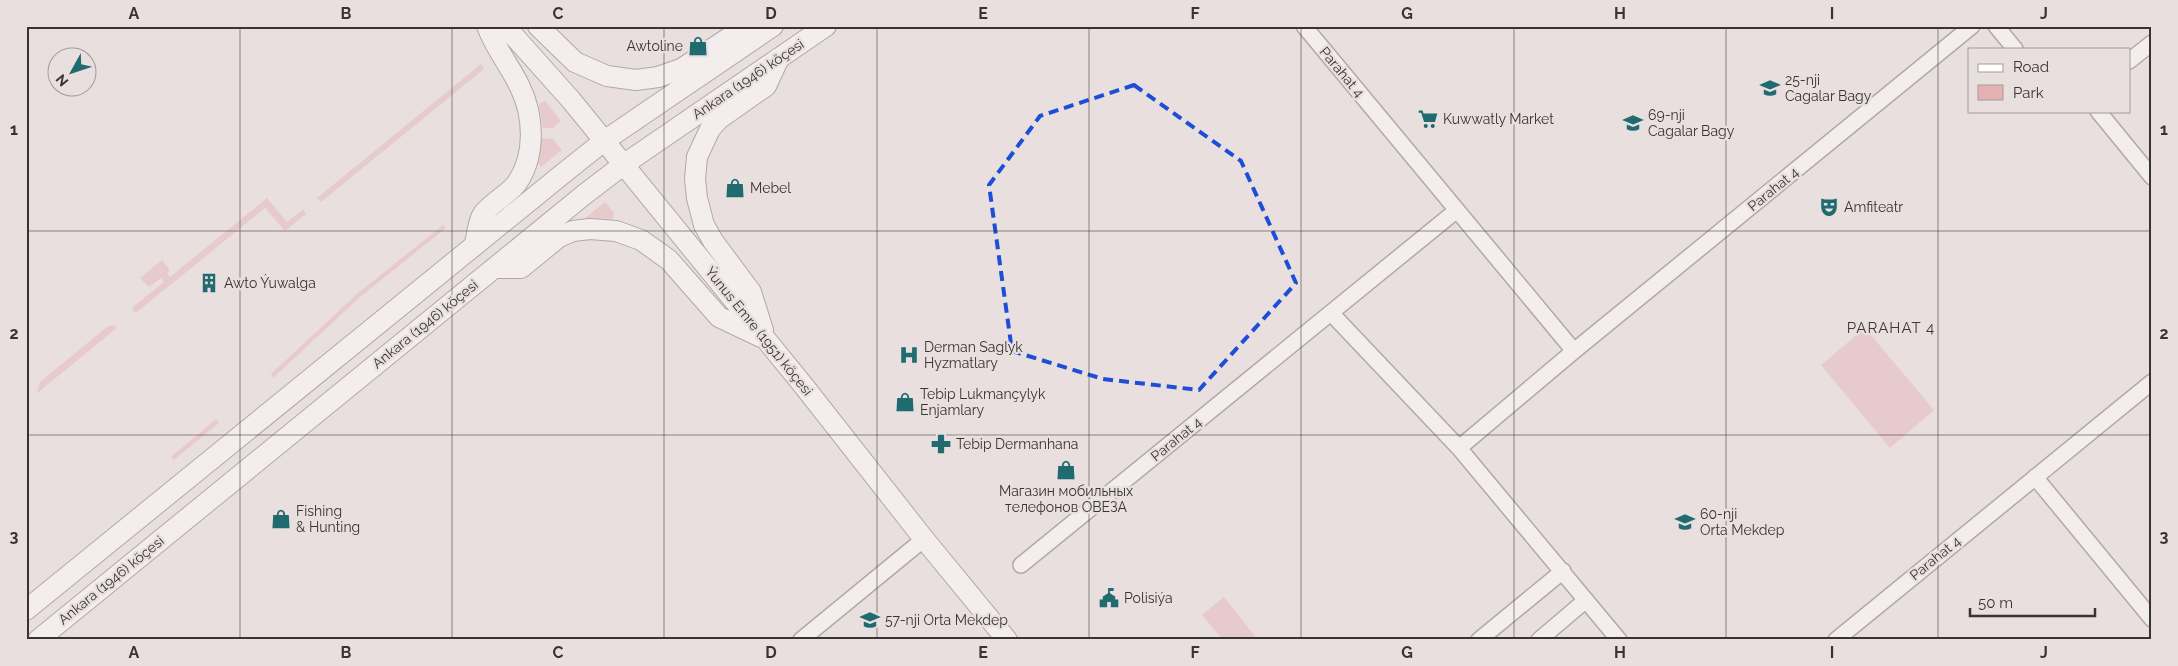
<svg xmlns="http://www.w3.org/2000/svg" width="2178" height="666" viewBox="0 0 2178 666" font-family="Raleway,sans-serif">
<rect width="100%" height="100%" fill="#e9dfdf"/>
<!-- green -->
<path fill="#e5b2b3" d="M481,64l3,5 -163,133 -4,-4z
M545,101l16,20 -8,7h-10l-4,-24z
M541,138l12,1 9,11 -21,17 -3,-4z
M267,198l20,24 16,-13 3,5 -21,17 -20,-23 -128,104h-4v-5l31,-25 -3,-4 -12,9 -9,-9 22,-18 8,10 -3,3 3,4z
M605,202l9,11 -1,6 -28,-1z
M443,225l3,3 -86,69 -87,81 -2,-4 86,-80z
M114,325l3,3 -80,65 3,-11 67,-55z
M1865,328l69,82 -44,38 -69,-83z
M216,419l3,4 -45,37 -3,-3z
M1224,597l34,43h-35l-21,-25z"/>
<g fill="none" stroke-linecap="round" stroke-linejoin="round">
<defs>
<path id="street" d="M1304,26l270,325
M1996,26l19,23
M2129,61l23,-18
M2098,111l54,66
M1331,313l128,135 160,192
M1459,448l115,-97 398,-325
M2035,477l117,142
M1021,565l436,-355
M801,640l123,-101
M1479,640l84,-69
M1539,640l47,-40
M1836,640l316,-258"/>
<path id="secondary" d="M505,26l66,74 232,285 121,154 83,101
M538,26l37,36 32,14 29,4 22,-3 23,-8 49,-32 28,-3
M475,244c2,-9 3,-23 8,-30 9,-12 25,-19 34,-31 19,-28 17,-67 3,-96 -10,-21 -25,-39 -33,-61
M494,268h27l38,-31 14,-6 17,-2 26,2 25,9 28,20 50,57 42,20
M763,330l-12,-38 -38,-51 -9,-16 -7,-27 -2,-19 2,-22 13,-28 9,-10 47,-33 13,-28
M26,610l539,-438 39,-31 169,-115
M38,640l547,-446 38,-29 203,-139"/>
</defs>
<!-- street casing -->
<use href="#street" stroke="#706767" stroke-width="18"/>
<!-- secondary casing -->
<use href="#secondary" stroke="#706767" stroke-width="22"/>
<!-- street -->
<use href="#street" stroke="#fff" stroke-width="15"/>
<!-- secondary -->
<use href="#secondary" stroke="#fff" stroke-width="20"/>
</g>
<!-- marked area -->
<path d="M0 0H2178V666H0ZM1134,85l107,76 55,122 -97,107 -96,-11 -91,-28 -23,-166 51,-69z" fill="#e9dfdf" fill-opacity=".55" fill-rule="evenodd"/>
<path fill="none" stroke="#1d4ed8" stroke-width="4" stroke-dasharray="10 6" stroke-linejoin="round" d="M1134,85l107,76 55,122 -97,107 -96,-11 -91,-28 -23,-166 51,-69z"/>
<!-- grid -->
<path fill="none" stroke="#383434" stroke-width="1" stroke-opacity="0.55" d="M240,26v614M452,26v614M664,26v614M877,26v614M1089,26v614M1301,26v614M1514,26v614M1726,26v614M1938,26v614M26,231h2126M26,435h2126"/>
<!-- icons -->
<defs>
<symbol id="shop-bare" viewBox="-9 -9 18 18"><path d="M-5-2.5h2.3a2.7 3.5 0 0 1 5.4 0H5L5.5 6h-11ZM-1.5-2.5h3a1.5 2.3 0 0 0-3 0Z" fill="#1f6b70" stroke="#e9dfdf" stroke-width="2.5" paint-order="stroke"/></symbol>
<symbol id="school-bare" viewBox="-9 -9 18 18"><path d="M0-5L7-2L0 1L-7-2ZM-4 1L0 2.5L4 1V4Q0 6-4 4Z" fill="#1f6b70" stroke="#e9dfdf" stroke-width="2.5" paint-order="stroke"/></symbol>
<symbol id="supermarket-bare" viewBox="-9 -9 18 18"><path d="M-6-5.5h2.5l.6 2H6L4.5 2H-2.5L-4.4-4H-6ZM-1.5 3.2a1.3 1.3 0 1 0 .1 0ZM3 3.2a1.3 1.3 0 1 0 .1 0Z" fill="#1f6b70" stroke="#e9dfdf" stroke-width="2.5" paint-order="stroke"/></symbol>
<symbol id="theatre-bare" viewBox="-9 -9 18 18"><path d="M-5-5.5Q0-4 5-5.5V0Q5 5 0 6Q-5 5-5 0ZM-3.3-2.5H-1v1.5H-3.3ZM1-2.5H3.3v1.5H1ZM-2.8 1Q0 5.5 2.8 1Z" fill="#1f6b70" stroke="#e9dfdf" stroke-width="2.5" paint-order="stroke"/></symbol>
<symbol id="building-bare" viewBox="-9 -9 18 18"><path d="M-4-6H4V6H1V3H-1V6H-4ZM-2.5-4.3h1.7v1.8h-1.7ZM.8-4.3h1.7v1.8H.8ZM-2.5-1h1.7V.8h-1.7ZM.8-1h1.7V.8H.8Z" fill="#1f6b70" stroke="#e9dfdf" stroke-width="2.5" paint-order="stroke"/></symbol>
<symbol id="hospital-bare" viewBox="-9 -9 18 18"><path d="M-5-5h3v3.5h4V-5h3V5h-3V1.5h-4V5h-3Z" fill="#1f6b70" stroke="#e9dfdf" stroke-width="2.5" paint-order="stroke"/></symbol>
<symbol id="pharmacy-bare" viewBox="-9 -9 18 18"><path d="M-2-6h4v4h4v4h-4v4h-4v-4h-4v-4h4Z" fill="#1f6b70" stroke="#e9dfdf" stroke-width="2.5" paint-order="stroke"/></symbol>
<symbol id="civic-bare" viewBox="-9 -9 18 18"><path d="M-.6-6.5H3V-4.5H.6V-3L4-1V1h2V6H-6V1h2V-1L-.6-3ZM-1.2 2.5V6h2.4V2.5Z" fill="#1f6b70" stroke="#e9dfdf" stroke-width="2.5" paint-order="stroke"/></symbol>
</defs>
<g fill-rule="evenodd">
<use href="#shop-bare" x="684" y="32" width="28" height="28"/>
<use href="#school-bare" x="1756" y="74" width="28" height="28"/>
<use href="#supermarket-bare" x="1414" y="105" width="28" height="28"/>
<use href="#school-bare" x="1619" y="109" width="28" height="28"/>
<use href="#shop-bare" x="721" y="174" width="28" height="28"/>
<use href="#theatre-bare" x="1815" y="193" width="28" height="28"/>
<use href="#building-bare" x="195" y="269" width="28" height="28"/>
<use href="#hospital-bare" x="895" y="341" width="28" height="28"/>
<use href="#shop-bare" x="891" y="388" width="28" height="28"/>
<use href="#pharmacy-bare" x="927" y="430" width="28" height="28"/>
<use href="#shop-bare" x="1052" y="456" width="28" height="28"/>
<use href="#shop-bare" x="267" y="505" width="28" height="28"/>
<use href="#school-bare" x="1671" y="508" width="28" height="28"/>
<use href="#civic-bare" x="1095" y="584" width="28" height="28"/>
<use href="#school-bare" x="856" y="606" width="28" height="28"/>
</g>
<g text-anchor="middle" stroke-width="4.5" stroke-linejoin="round" paint-order="stroke">
<!-- poi labels -->
<g font-size="14" fill="#383434" stroke="#e9dfdf" text-anchor="start">
<text x="683" y="51" text-anchor="end">Awtoline</text>
<text x="1785" y="85">25-nji<tspan x="1785" dy="16">Cagalar Bagy</tspan></text>
<text x="1648" y="120">69-nji<tspan x="1648" dy="16">Cagalar Bagy</tspan></text>
<text x="1443" y="124">Kuwwatly Market</text>
<text x="750" y="193">Mebel</text>
<text x="1844" y="212">Amfiteatr</text>
<text x="224" y="288">Awto Ýuwalga</text>
<text x="924" y="352">Derman Saglyk<tspan x="924" dy="16">Hyzmatlary</tspan></text>
<text x="920" y="399">Tebip Lukmançylyk<tspan x="920" dy="16">Enjamlary</tspan></text>
<text x="956" y="449">Tebip Dermanhana</text>
<text x="1066" y="496" text-anchor="middle">Магазин мобильных<tspan x="1066" dy="16">телефонов ОВЕЗА</tspan></text>
<text x="296" y="516">Fishing<tspan x="296" dy="16">&amp; Hunting</tspan></text>
<text x="1700" y="519">60-nji<tspan x="1700" dy="16">Orta Mekdep</tspan></text>
<text x="1124" y="603">Polisiýa</text>
<text x="885" y="625">57-nji Orta Mekdep</text>
</g>
<!-- street labels -->
<g font-size="14" fill="#383434" stroke="#e9dfdf">
<text transform="translate(1342 72) rotate(50)" y="5">Parahat 4</text>
<text transform="translate(748 79) rotate(-34)" y="5">Ankara (1946) köçesi</text>
<text transform="translate(1773 189) rotate(-39)" y="5">Parahat 4</text>
<text transform="translate(425 324) rotate(-39)" y="5">Ankara (1946) köçesi</text>
<text transform="translate(759 331) rotate(51)" y="5">Ýunus Emre (1951) köçesi</text>
<text transform="translate(1176 439) rotate(-39)" y="5">Parahat 4</text>
<text transform="translate(1935 558) rotate(-39)" y="5">Parahat 4</text>
<text transform="translate(111 580) rotate(-39)" y="5">Ankara (1946) köçesi</text>
</g>
<!-- neighbourhood labels -->
<g font-size="15" letter-spacing="1" fill="#403838" stroke="#e9dfdf">
<text x="1891" y="333">PARAHAT 4</text>
</g>
</g>
<!-- border -->
<rect width="2178" height="666" fill="none" stroke="#e9dfdf" stroke-width="55"/>
<!-- legend -->
<rect x="1968" y="48" width="162" height="65" fill="#e9dfdf" stroke="#a29b9b"/>
<rect x="1978" y="64" width="25" height="8" fill="#ffffff" stroke="#a29b9b"/>
<text x="2013" y="72" font-size="15" fill="#383434">Road</text>
<rect x="1978" y="85" width="25" height="15" fill="#e5b2b3" stroke="#a29b9b"/>
<text x="2013" y="98" font-size="15" fill="#383434">Park</text>
<!-- north arrow -->
<g transform="translate(72 72) rotate(230)"><circle r="24" fill="#e9dfdf" stroke="#a29b9b"/>
<path d="M0-4L9 19L0 12L-9 19Z" fill="#1f6b70"/>
<text y="-8" font-size="14" font-weight="bold" text-anchor="middle" fill="#383434">N</text>
</g>
<!-- scale -->
<path d="M1970 608v8h125v-8" fill="none" stroke="#383434" stroke-width="2.5"/>
<text x="1978" y="608" font-size="15" fill="#383434" stroke="#e9dfdf" stroke-width="4" paint-order="stroke">50 m</text>
<rect x="28" y="28" width="2122" height="610" fill="none" stroke="#383434" stroke-width="2"/>
<g font-size="16" text-anchor="middle" font-weight="bold" fill="#383434">
<text x="134" y="19">A</text>
<text x="346" y="19">B</text>
<text x="558" y="19">C</text>
<text x="771" y="19">D</text>
<text x="983" y="19">E</text>
<text x="1195" y="19">F</text>
<text x="1407" y="19">G</text>
<text x="1620" y="19">H</text>
<text x="1832" y="19">I</text>
<text x="2044" y="19">J</text>
<text x="14" y="135">1</text>
<text x="2164" y="135">1</text>
<text x="14" y="339">2</text>
<text x="2164" y="339">2</text>
<text x="14" y="542">3</text>
<text x="2164" y="542">3</text>
<text x="134" y="658">A</text>
<text x="346" y="658">B</text>
<text x="558" y="658">C</text>
<text x="771" y="658">D</text>
<text x="983" y="658">E</text>
<text x="1195" y="658">F</text>
<text x="1407" y="658">G</text>
<text x="1620" y="658">H</text>
<text x="1832" y="658">I</text>
<text x="2044" y="658">J</text>
</g>
</svg>
